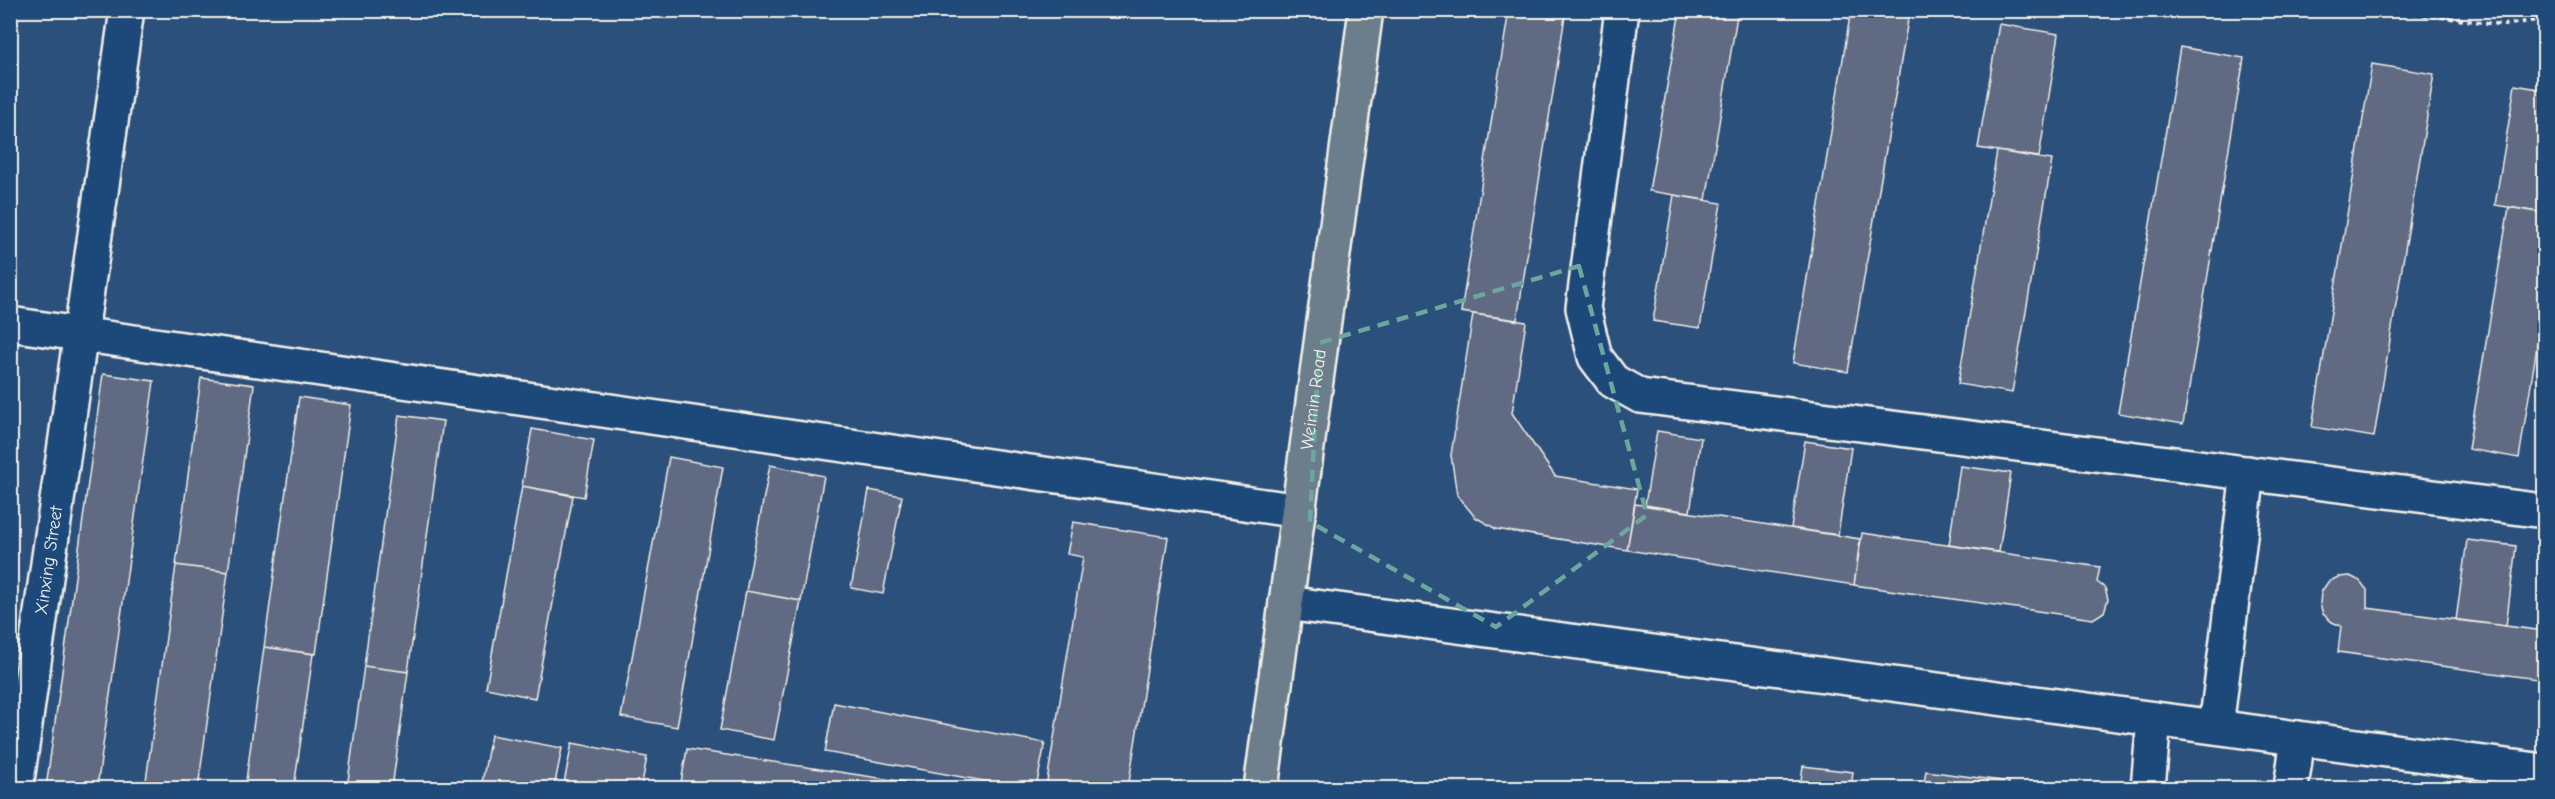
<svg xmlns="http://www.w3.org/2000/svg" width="2555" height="799" viewBox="0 0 2555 799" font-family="'Comic Neue',sans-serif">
<rect width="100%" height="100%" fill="#2c507c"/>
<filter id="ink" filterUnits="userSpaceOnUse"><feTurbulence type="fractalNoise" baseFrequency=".0167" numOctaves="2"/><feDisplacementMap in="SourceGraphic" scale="12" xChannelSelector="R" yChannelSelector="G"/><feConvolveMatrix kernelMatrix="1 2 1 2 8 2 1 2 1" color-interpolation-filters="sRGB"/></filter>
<g filter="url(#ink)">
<!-- building -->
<path fill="#616a83" stroke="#f4f1e8" stroke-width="1.5" d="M1509,10h57l-49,310 -56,-8z
M1680,10h58l-32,190 -57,-9z
M1851,10h39l19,4 -61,358 -55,-9z
M1999,24l60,10 -20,123 -61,-9z
M2180,47l64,11 -61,366 -65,-11z
M2372,64l62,10 -60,363 -62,-10z
M2515,85l29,5v123l-49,-8z
M1997,151l55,9 -40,233 -54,-9z
M1674,195l47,8 -21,125 -47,-7z
M2509,207l35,6v90l-25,155 -51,-9z
M1473,314l53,8 -14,91 43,63 82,13 -10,61 -131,-21 -21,-12 -18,-22 -6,-40z
M103,374l51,7 -57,407h-51z
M201,378l53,7 -26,187 -52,-7z
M299,397l52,8 -35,249 -52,-7z
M399,415l44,6 -35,251 -44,-6z
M532,429l62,11 -10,57 -62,-11z
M1657,431l44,7 -11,74 -45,-7z
M1805,441l46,7 -13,87 -47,-7z
M669,457l54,10 -46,260 -56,-10z
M770,465l54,11 -23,125 -55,-10z
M1960,466l51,7 -12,79 -50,-7z
M522,486l51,10 -38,202 -49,-10z
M869,490l33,6 -19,98 -32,-6z
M1635,504l225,35 -6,46 -227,-35z
M1073,522l95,15 -40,251h-82l37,-231 -16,-3z
M1862,533l238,34 -3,15 8,6 3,11 -4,13 -11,7 -239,-34z
M2467,540l49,6 -10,80 -50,-6z
M176,565l52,7 -30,216h-53z
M2350,576l10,5 7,9v18l177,23v49l-206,-28 3,-26 -9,-4 -9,-8 -3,-10 1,-12 7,-10 10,-5z
M746,591l55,10 -27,139 -54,-10z
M264,647l49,7 -19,134h-49z
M364,666l44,6 -16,116h-45z
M834,703l211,40 -9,45h-14l-197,-36z
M491,735l71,13 -8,40h-73z
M572,743l75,14 -6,31h-78z
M687,749l258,39h-265z
M1803,766l50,6 -2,16h-51z
M1926,771l83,11 -1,6h-85z"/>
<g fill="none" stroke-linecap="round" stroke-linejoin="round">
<defs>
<g id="minor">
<path d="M1622,10l-39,298 12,49 18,24 27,15 904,115"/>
<path d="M10,324l1289,187"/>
<path d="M1286,603l1258,168"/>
<path d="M2216,727l32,-254"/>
<path id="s1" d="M16,788l111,-778"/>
<path d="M2148,788l6,-69"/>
<path d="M2291,788l7,-50"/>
</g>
<g id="major">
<path id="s2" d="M1261,788l105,-778"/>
</g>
</defs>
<!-- minor casing -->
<use href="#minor" stroke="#f4f1e8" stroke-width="38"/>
<!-- major casing -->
<use href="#major" stroke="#f4f1e8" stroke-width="38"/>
<!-- path -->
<path stroke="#f4f1e8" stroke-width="4" stroke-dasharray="4.5 4.5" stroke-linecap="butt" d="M2387,10l117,15 40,-6"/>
<!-- minor -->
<use href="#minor" stroke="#1f4a7a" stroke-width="33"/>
<!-- major -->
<use href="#major" stroke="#6c7d8b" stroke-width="33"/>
</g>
</g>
<!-- marked area -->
<path fill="none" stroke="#6ba79f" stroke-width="4.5" stroke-dasharray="12 8" stroke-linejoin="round" d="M1579,266l68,249 -151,112 -186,-105 9,-179z"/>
<g text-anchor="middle" stroke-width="4.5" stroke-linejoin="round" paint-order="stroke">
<!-- street labels -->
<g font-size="18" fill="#f4f1e8" stroke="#1f4a7a">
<text dy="6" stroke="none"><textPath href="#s2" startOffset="392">Weimin Road</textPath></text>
<text dy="6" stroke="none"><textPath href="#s1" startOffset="230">Xinxing Street</textPath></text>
</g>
</g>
<!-- margin -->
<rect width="2555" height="799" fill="none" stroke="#1f4a7a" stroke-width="36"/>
<rect x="18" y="18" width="2519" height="763" fill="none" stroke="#f4f1e8" stroke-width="2" filter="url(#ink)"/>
</svg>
